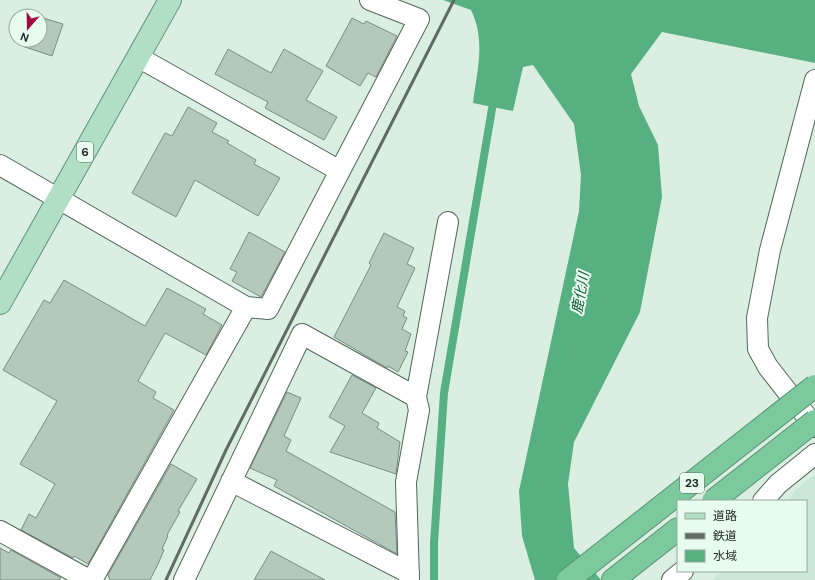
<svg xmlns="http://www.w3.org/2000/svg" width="815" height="580" viewBox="0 0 815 580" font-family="'DM Sans','Noto Sans JP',sans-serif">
<rect width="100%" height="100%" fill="#daefe2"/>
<!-- built -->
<path fill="#cae6d5" d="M815,474v106h-103l11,-9h83v-70h-17l6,-11z"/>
<!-- water -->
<path fill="#57b081" d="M443,0h372v63l-153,-31 -31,42 8,32 19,39 4,52 -22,115 -66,130 -6,42 6,64 27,32h-66l-13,-44 -3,-45 60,-280 2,-36 -7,-51 -41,-59 -10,2 -10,44 -40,-8c4,-33 13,-62 -2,-93z"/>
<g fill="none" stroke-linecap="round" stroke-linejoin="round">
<!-- stream -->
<path stroke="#57b081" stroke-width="8" d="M434,580v-37l10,-150 50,-296"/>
</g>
<!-- building -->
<path fill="#b4c8bc" stroke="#7b8e82" d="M40,17l23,7 -11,32 -30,-10 2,-6h16z
M352,18l12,6 2,-3 31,15 -21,41 -8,-4 -8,13 -34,-20z
M228,49l43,24 13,-24 39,22 -17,29 31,17 -13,23 -59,-32 3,-6 -53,-28z
M188,107l29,16 -5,9 17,9 -2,2 29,17 -2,4 26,14 -22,38 -63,-36 -19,37 -44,-24 33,-60 7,3z
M249,232l36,20 -24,45 -29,-16 5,-9 -7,-3z
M384,233l30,15 -7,16 8,4 -18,39 8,4 -2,5 4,2 -5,11 9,5 -6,17 3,1 -10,20 -10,-6 -1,2 -53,-31 37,-72 -2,-2z
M64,280l81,46 22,-38 39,21 -3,5 19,11 -16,30 -41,-22 -27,48 18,11 -3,6 21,12 -86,154 -14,-8 -1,2 -52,-28 8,-16 7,4 19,-34 -35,-20 37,-63 -54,-31 41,-70 6,3z
M352,375l24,13 -14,25 17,10 -2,5 23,14 -4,32 -66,-22 15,-26 -16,-9z
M287,392l14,6 -17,38 7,4 -5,11 109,61 2,42 -123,-68 3,-6 -27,-12z
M171,464l26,15 -19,32 2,1 -13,23 1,1 -6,13 2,1 -6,14 -8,16h-40l-2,-5z
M0,548l9,5 2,-3 50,28 -2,2h-59z
M271,551l54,29h-71z"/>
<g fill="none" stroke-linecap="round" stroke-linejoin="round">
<defs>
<path id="street" d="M138,57l202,114
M815,80l-45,170 -13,68 1,31 10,18 47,60
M0,165l246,142 22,2 151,-290 -49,-19
M231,481l178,92
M763,501l15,-17 37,-30
M0,531l89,49
M92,580l154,-273
M184,580l118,-246 114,63
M409,580l-3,-98 13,-72 -3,-13 32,-175
M672,580l11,-9"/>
<path id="primary" d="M0,303l170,-303"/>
<path id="highway" d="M613,580l65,-51"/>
</defs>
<!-- street casing -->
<use href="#street" stroke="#54665b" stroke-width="22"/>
<!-- primary casing -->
<use href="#primary" stroke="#5d9274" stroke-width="24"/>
<!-- highway casing -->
<use href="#highway" stroke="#5d9274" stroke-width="24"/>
<!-- street -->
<use href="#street" stroke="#fff" stroke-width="20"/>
<!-- primary -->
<use href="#primary" stroke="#b0dfc5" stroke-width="22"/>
<!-- highway -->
<use href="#highway" stroke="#7cc99e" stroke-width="22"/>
<!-- rail -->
<path stroke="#5f6b63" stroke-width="3" d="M166,580l60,-130 228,-450"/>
<defs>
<path id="highway-bridge" d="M713,501l102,-80
M568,580l247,-194"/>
</defs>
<!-- highway-bridge casing -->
<use href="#highway-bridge" stroke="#5d9274" stroke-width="24" stroke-linecap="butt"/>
<!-- highway-bridge -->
<use href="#highway-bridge" stroke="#7cc99e" stroke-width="22"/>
</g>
<g text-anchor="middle" stroke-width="4" stroke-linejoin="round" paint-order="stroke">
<!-- shield labels -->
<g fill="#e7fcef" stroke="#5e6a63" stroke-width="1">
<rect x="77" y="142" width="16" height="20" rx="3"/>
<rect x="680" y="473" width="24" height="20" rx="3"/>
</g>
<g font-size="12" font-weight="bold" fill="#242c27">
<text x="85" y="156">6</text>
<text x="692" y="487">23</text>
</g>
<!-- water labels -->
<g font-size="14" font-style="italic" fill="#105536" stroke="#e7fcef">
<text transform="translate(580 293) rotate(-80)" y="5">鹿化川</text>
</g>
</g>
<!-- legend -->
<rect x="677" y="500" width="130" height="72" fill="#e7fcef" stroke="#99a99f"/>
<rect x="685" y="513" width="20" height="6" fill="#b0dfc5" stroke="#99a99f"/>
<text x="713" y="520" font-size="12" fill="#242c27">道路</text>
<rect x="685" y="533" width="20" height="6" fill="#5f6b63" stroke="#99a99f"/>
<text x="713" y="540" font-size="12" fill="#242c27">鉄道</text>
<rect x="685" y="550" width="20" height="12" fill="#57b081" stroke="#99a99f"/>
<text x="713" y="560" font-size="12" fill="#242c27">水域</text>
<!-- north arrow -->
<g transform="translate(28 28) rotate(200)"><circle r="19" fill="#e7fcef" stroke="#99a99f"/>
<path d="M0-3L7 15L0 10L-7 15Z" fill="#a30944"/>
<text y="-6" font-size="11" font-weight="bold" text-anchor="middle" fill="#242c27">N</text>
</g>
</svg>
